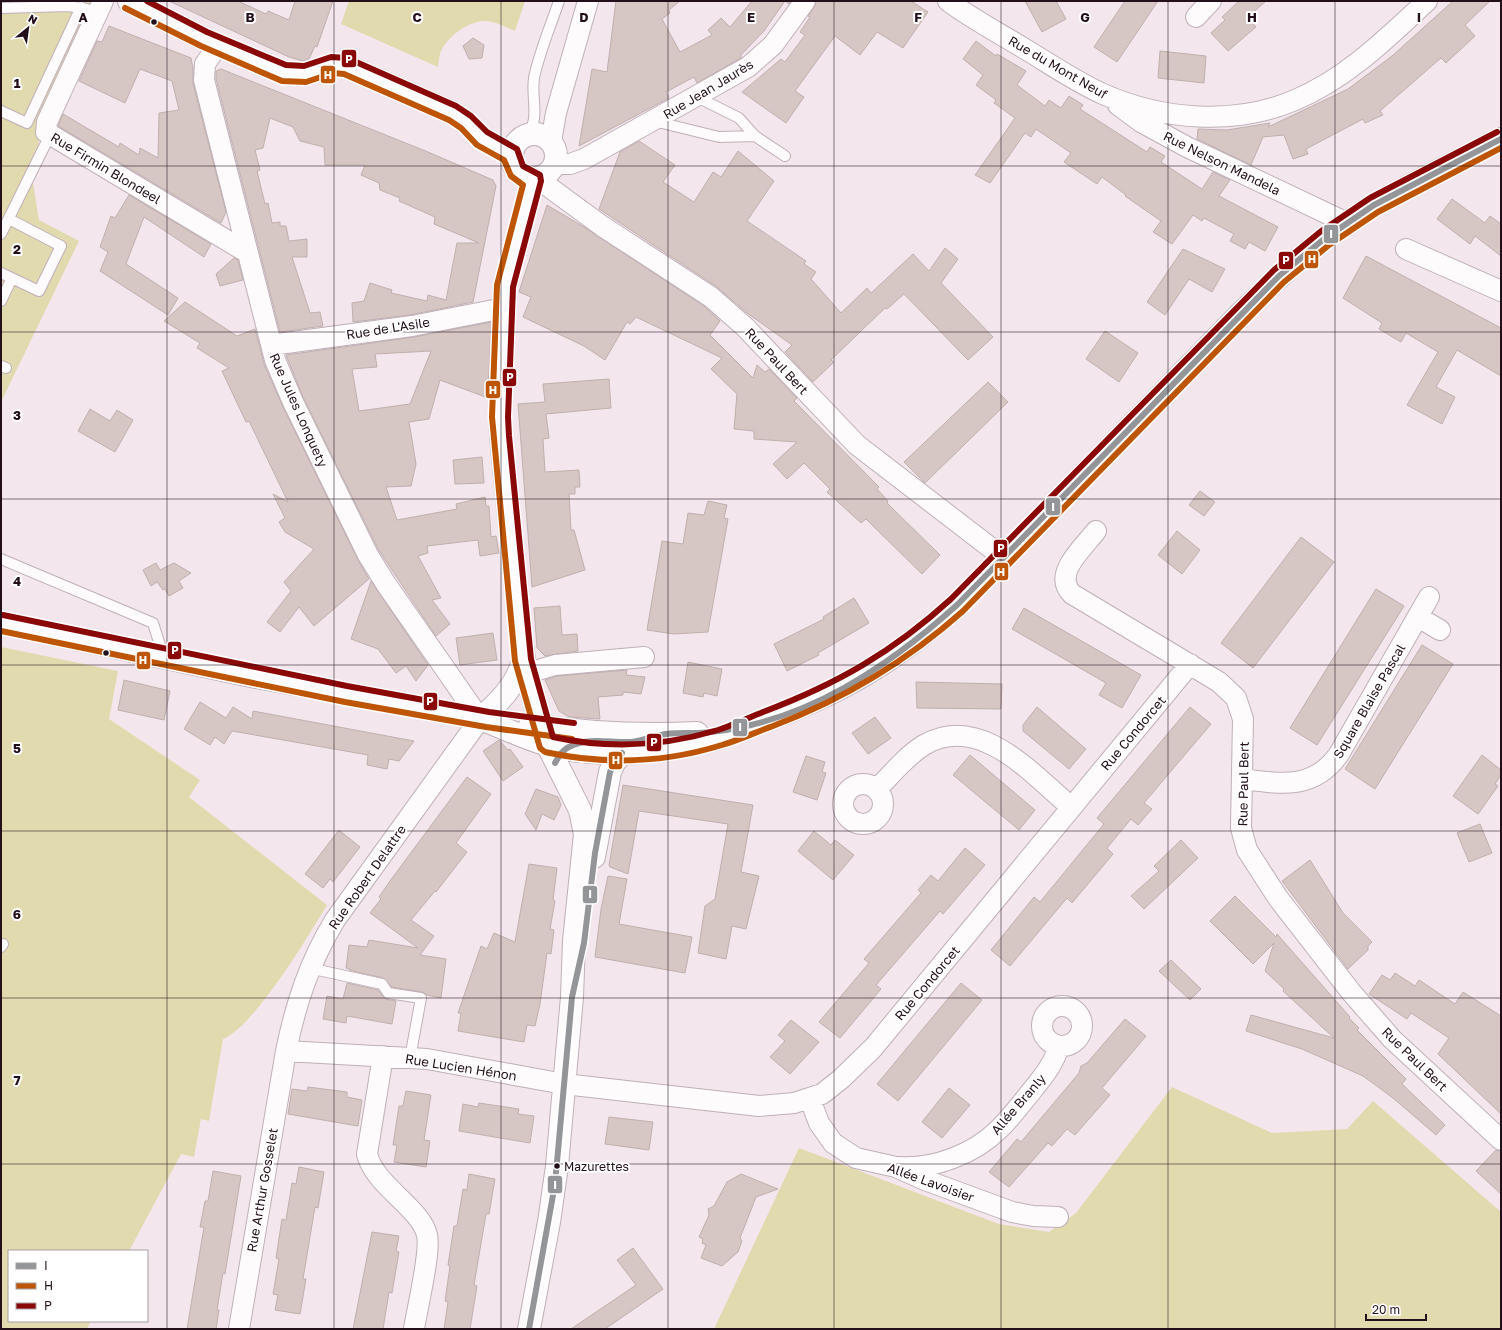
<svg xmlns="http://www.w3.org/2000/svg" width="1502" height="1330" viewBox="0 0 1502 1330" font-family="'Golos Text',sans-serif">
<rect width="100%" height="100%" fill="#f3e7ed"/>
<!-- green -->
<path fill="#e2daaf" d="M1,1h98l-57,124 -10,52 7,43 40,21 -78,161z
M349,1h176l-10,30c-9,-4 -22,-11 -33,-10 -15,2 -32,14 -40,28 -3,5 -3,12 -4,18l-97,-43z
M1,647l117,24 -9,48 91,61 -11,17 138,108c-18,30 -73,122 -104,134l-14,82 -8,-2 -7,38 -13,-3 -52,97h-120v70h82l-4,8h-86z
M1172,1087l100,46 75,-4 26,-28 128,111v117h-787l85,-181 200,76 50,8 27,-19z"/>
<!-- building -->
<path fill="#d6c7c5" stroke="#bfb0ae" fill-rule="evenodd" d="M169,1h69l28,13 2,-3 21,9 6,-19h38l-16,46 -2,-1 -6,13 -6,2 -14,-4z
M616,1h64l-11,9 1,3 -8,6 18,33 32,-17 -4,-5 13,-12 9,9 22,-26h39l-2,3 -4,-3 -21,30 -23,24v3l-44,25 -3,-6 -28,15 3,6 -90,48 13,-77 15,3z
M816,1h95l17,11 -25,36 -26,-16 -17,23 -25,-19 -40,55 9,6 -18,26 -44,-31 39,-33 4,3 20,-27 -5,-3 10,-15 -2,-1 6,-9z
M1025,1h31l10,18 -24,13z
M1125,1h33l-41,61 -23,-15z
M1239,1h27l-18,16 8,10 -28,24 -17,-18 14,-13 -3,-3z
M1453,1h37l-25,24 10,11 -29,27 -5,-5 -61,53 3,4 -18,8 -2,-4 -57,30 2,5 -15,5 -9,-24 -21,2 -12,28 -54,-26 1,-10 29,1 43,-7 -2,4 80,-38 44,-33z
M109,26l82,32 2,11v14l33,129 -5,11 -163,-97 5,-12 56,33 1,-4 19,12 1,-7 18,10 1,-45 20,-3 -7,-29 -32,-12 -15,34 -46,-22 18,-40 5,1z
M473,38l11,7 -2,13 -13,1 -6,-13z
M976,41l20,15 1,-2 29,17 -9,14 28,21 4,-6 12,8 8,-12 14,9 -3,4 67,43 3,-5 15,9 -4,6 41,27 11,-17 17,8 -11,16 59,31 -13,24 -16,-9 -4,7 -15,-8 4,-7 -30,-16 -2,3 -9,-6 -21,29 -19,-12 8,-11 -36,-25 1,-1 -24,-18 -5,7 -33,-22 7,-9 -35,-24 -5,8 -6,-4 -35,50 -15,-8 40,-57 -21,-15 2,-3 -20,-15 7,-10 -20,-16z
M1160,51l46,5 -2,27 -46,-5z
M221,69l207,83 65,28 3,6 -23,116 -63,13 -57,7 -1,-19 12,-2 6,-18 22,7 -1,3 36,8 1,-6 18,5 11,-57h22l-45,-19 1,-7 -36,-16 1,-3 -20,-8 -1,-7 -18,-8 4,-10h-40l-1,-18 -24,-6 -7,-14 -23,-9 -7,30 -8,2 5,20 -3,1 8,33 3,-1 4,20 8,-1v4h6l3,15 18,-2v18h-15l18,56 10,-1 3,14 -43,6 -64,-253v-8z
M639,141l36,24 -12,17 31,20 19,-30 8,5 17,-26 36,30 -27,40 59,40 -2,3 12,8 -5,7 30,34 26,-25 4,5 42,-39 16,17 16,-23 13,11 -17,24 52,54 -25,23 -64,-66 -17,15 -2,-1 -54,52 3,2 -21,20 -28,-30 7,-7 -45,-32 -30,-26 -118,-78 21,-57z
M129,195l82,49 -7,13 -60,-40 -18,47 52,34 -10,17 -68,-44 8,-19 -8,-5 11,-31 4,2z
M1452,199l33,24 5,-7 11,8v32l-26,-20 -5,8 -33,-25z
M547,205l37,22 120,79 16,15 -10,14 43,43 4,-13 8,7 4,-3 28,29 -3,3 85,86 -2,2 11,12 -1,2 53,52 -18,19 -56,-55 -5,4 -34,-31 3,-3 -26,-26 -17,16 -14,-15 24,-22 -43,-3v-8l-20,-2 3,-35 -26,-25 11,-11 -86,-41 -6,7 -3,-2 -22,38 -21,-14 -61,-29 8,-20 -12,-5z
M1183,249l42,20 -13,23 -23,-13 -24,36 -18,-13z
M1366,256l135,72v48l-44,-26 -21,37 19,10 -13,27 -35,-19 31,-53 -32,-19 -5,9 -22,-13 3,-6 -39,-25z
M234,258l4,2 5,20 -23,6 -4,-12z
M185,302l52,34 18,-7 9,35 19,43 75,153 11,19 -55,47 -15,-19 -19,25 -13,-10 24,-31 -7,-9 30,-33 -29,-17 -6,-10 6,-4 -12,-24 15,8 -39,-81 -3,1 -24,-51 7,-3 -32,-20 3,-5 -36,-22z
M491,322l-3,76 -48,-18 -11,39 -20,3 7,42 -5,22 -25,1 11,33 60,-11 -1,-5 29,-7 1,9h3l2,31 5,-1 3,17 -19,3 -2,-16 -51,6 1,7 -10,3 23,42 -9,2 18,24 -14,12 -58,-87 -75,-152 -17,-42 128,-18zM431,351l-21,53 -51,7 -7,-42 25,-2 -2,-13z
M1105,331l33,22 -19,29 -33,-23z
M609,379l2,29 -65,6 3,24 -6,1 2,33 34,-2 1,17h-5v7h-6l2,36h3l11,40 -53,17 -14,-183 27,-2 -2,-18z
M988,382l20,20 -83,81 -21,-21z
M90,409l20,12 7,-11 16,10 -18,32 -37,-21z
M482,457l2,26 -29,1 -2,-24z
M1200,491l15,11 -11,14 -15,-11z
M708,501l19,4 -3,13 4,1 -20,113 -34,2 -27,-4 15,-89 21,3 5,-31 16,2z
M1177,531l23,19 -18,24 -24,-19z
M1301,537l33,25 -81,106 -32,-25z
M156,563l4,7 14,-7 17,10 -12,8 4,7 -14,8 -4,-7 -2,1 -6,-8 -6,4 -8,-16z
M371,581l57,84 -12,16 -10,-15 -10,7 -18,-24 -27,-10z
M1376,589l28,17 -87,139 -27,-17z
M854,598l15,25 -51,30 1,2 -32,16 -13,-27 50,-25 -1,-2z
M560,606l2,29 15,-1 1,17 -33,5 -8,-8 -3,-40z
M1024,608l117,67 -19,33 -23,-13 7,-12 -94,-54z
M493,633l4,27 -37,5 -4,-27z
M1422,645l31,19 -78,125 -30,-20z
M688,662l34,7 -5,27 -13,-3 -1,4 -20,-4z
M627,670l-1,5 19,2 -4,17 -18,-2v3l-25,2 2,22 -31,-2 -10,-6 -14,-31 12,-4z
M124,680l46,11 -6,29 -46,-10z
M916,682l86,2 -1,25 -84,-1z
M200,702l26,16 7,-11 19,12 1,-8 161,30 -15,20 -10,-2 -2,10 -20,-4 1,-10 -136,-24 -8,13 -9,-7 -5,8 -26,-16z
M1037,707l49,42 -17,20 -46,-38v-6z
M1190,707l21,17 -67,79 8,6 -14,16 -7,-6 -24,29 6,6 -41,49 -5,-5 -57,68 -19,-16 43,-53 6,5 64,-78 -7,-6z
M875,717l16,21 -23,16 -16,-21z
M499,740l9,10 2,-1 13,18 -20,14 -20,-30z
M970,755l65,55 -16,20 -66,-55z
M1482,755l19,15v5l-6,9 3,2 -20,28 -25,-18z
M806,756l19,6 -3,10 4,1 -9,27 -24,-8z
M467,777l24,17 -35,49 11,9 -31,40 -1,-1 -24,29 23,16 -14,19 26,4 -5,39 -14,-3 -5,-3 -30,-5 -9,-9 -34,-8 1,-1 -4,-1 3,-23 18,2 2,-7 49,8 -48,-35 11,-14 -2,-2 11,-16z
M623,785l130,20 -12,67 18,4 -13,53 -14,-3 -6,33 -28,-6 7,-47 10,-7 13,-75 -89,-13 -11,63 -18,-7 -1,-2z
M536,789l22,8 3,8 -7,15 -12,-6 -6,16 -11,-16z
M1480,824l12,29 -23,9 -12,-29z
M339,830l21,17 -27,35 -3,-3 -7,9 -18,-14z
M814,831l17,14 4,-5 19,15 -21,25 -35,-29z
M1181,840l17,18 -54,51 -13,-13 28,-25 -5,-5z
M965,848l20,17 -42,49 -3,-3 -64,74 5,4 -41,49 -21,-16 50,-59 -5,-4 57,-66 -3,-3 13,-15 7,6z
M1310,860l33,53 29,29 -4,4v4l-20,19 -66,-88z
M529,864l28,4 -4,32 2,1 -5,28 4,1 -3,24 -4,-1 -7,51 -5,22 -8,-1 -3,17 -66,-11 3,-18h-3l23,-67 6,3 7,-16 21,9z
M608,876l19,3 -8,45 73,13 -7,36 -90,-16 6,-48z
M1235,896l41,41 1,-3 73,83 -1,1 10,10 -2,2 49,49 -4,5 43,41 -9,10 -43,-37 -30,-22 -61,-27 -56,-18 5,-16 83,23 -51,-47 1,-2 -19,-18 9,-28 -21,21 -43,-43z
M1171,960l30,29 -11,11 -31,-29z
M1395,973l20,13 4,-6 36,24 8,-12 38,24v98l-63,-60 11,-16 -38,-25 -4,6 -38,-25 13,-19 8,5z
M347,983l31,7 7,9 11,2 -4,23 -45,-8 -1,7 -23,-4 4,-23 16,3z
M961,983l21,17 -84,101 -21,-17z
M1125,1019l21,17 -44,52 8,7 -35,40 -8,-6 -15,17 -4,-3 -39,44 -20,-15 28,-33 4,3 58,-69 2,-7 6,-3z
M791,1020l28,22 -29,32 -20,-17 15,-16 -7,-6z
M308,1087l39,5v5l15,3 -4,26 -70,-12 4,-25 15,2z
M949,1088l21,17 -28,33 -20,-16z
M406,1091l25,4 -7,45 6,1 -4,26 -32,-5 3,-17h-4l6,-39h4z
M479,1103l40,6 -1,5 16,2 -4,27 -71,-12 4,-27 15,3z
M609,1117l44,5 -4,28 -44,-6z
M1496,1150l5,1v43l-25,-23z
M299,1167l25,5 -6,36 -3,-1 -12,72h3l-6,35 -25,-4 3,-15 -5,-1 6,-35 -3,-1 6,-39 4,1 6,-37 4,1z
M213,1171l28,5 -16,98 -2,-1 -6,37h2l-3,19h-29l17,-102h-4l5,-26h3z
M469,1174l26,5 -6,35h-3l-12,71 3,1 -7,43h-26l4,-27 -3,-1 5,-35 -2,-1 6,-39h3l6,-37 4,1z
M741,1174l37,15 -22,8 -16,41 2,3 -4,11 -16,14 -21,-8 5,-13 -4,-2 1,-4 -4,-2 10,-22 -1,-6 6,-3 13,-24z
M372,1232l27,4 -3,15 3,1 -7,41 -3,-1 -6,37h-30z
M633,1248l30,41 -58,40h-34l65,-44 -19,-25z"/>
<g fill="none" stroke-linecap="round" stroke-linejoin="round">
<defs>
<path id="lane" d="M1,8l67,-2 19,3
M1,111l26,12 54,-116
M654,121l65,16 36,-1 -16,-18 -42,-21
M528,135c12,-18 3,-38 6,-57 5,-25 17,-53 25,-77
M755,136l30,20
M1,234l49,-99
M1,273l38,18 22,-45 -52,-27
M1,301l11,-23
M1,366l5,2
M1,559l152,64 11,35
M1,947l2,-3
M309,968l73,16 6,9 33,5 -11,60"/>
<path id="street" d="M103,1l-56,121 -1,10 202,121
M948,1c24,18 51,32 77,48 25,15 51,33 78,45 59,26 132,32 192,6 51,-21 92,-62 132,-99
M1196,17l15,-16
M218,45l-13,19 -1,16 71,280 18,42 75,153 18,29 94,135 -145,201c-26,43 -39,83 -49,131l-47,278
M1118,105l23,17 46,25 160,76
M551,142l5,-29 32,-112
M555,164h15l14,-5 164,-92 25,-22 32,-44
M538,179l64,47 109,71 34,30 112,118 147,113
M1406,249l95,42
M271,345l141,-19 92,-18
M1096,531c-13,17 -44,43 -24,63l147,88 17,16 7,21 -2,109 6,22 31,48 73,94 41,47 109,101
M1418,617l22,13
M518,676l37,-11 89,-8
M1243,779c38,5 71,11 96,-25l90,-157
M843 804a20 20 0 1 1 40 0a20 20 0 1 1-40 0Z
M877,789c15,-15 29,-33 47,-44 56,-33 109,30 147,62
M1042 1026a20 20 0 1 1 40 0a20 20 0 1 1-40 0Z
M286,1051l141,8 137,25 195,22 35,-3 28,-9 19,-15 32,-31 317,-384
M383,1056l-16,98c7,31 54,54 60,81 4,17 -10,74 -13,94
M810,1099l9,24 14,20 23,15 40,9 29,13 87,32 21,4 25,1
M900,1167c34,2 74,-13 98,-37 12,-11 22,-25 32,-37 12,-15 24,-29 29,-47"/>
<path id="secondary" d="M129,1l75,38 80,34 21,1 27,-9 14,1 107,47 13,9 16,16 30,17
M512 156a22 22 0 1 1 44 0a22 22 0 1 1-44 0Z
M1,623l250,53 243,45
M480,719c30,11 60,27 92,31 49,7 97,2 144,-11 15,-5 28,-11 43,-16 78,-28 137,-61 198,-118l281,-289c28,-27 55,-53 86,-77 54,-41 117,-69 177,-100
M480,719c19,-17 37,-34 43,-59
M530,725c56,8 111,11 167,8
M594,857l16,-85 4,-9 8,-10
M529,1329l20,-107 8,-56 15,-169 2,-56 11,-107 -5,-24 -33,-66 -21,-71 -5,-35 -20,-201 -1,-20 5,-131 28,-107"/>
</defs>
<!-- lane casing -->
<use href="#lane" stroke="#bfafb8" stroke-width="12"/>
<!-- street casing -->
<use href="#street" stroke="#bfafb8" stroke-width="22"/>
<!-- secondary casing -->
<use href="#secondary" stroke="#bfafb8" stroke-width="24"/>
<!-- lane -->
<use href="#lane" stroke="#fdfbfc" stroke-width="10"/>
<!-- street -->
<use href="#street" stroke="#fdfbfc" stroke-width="20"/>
<!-- secondary -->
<use href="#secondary" stroke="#fdfbfc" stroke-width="22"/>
<defs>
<path id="bus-1" d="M555,763c4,-7 8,-14 16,-17 19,-9 40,-3 60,-4 12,-1 23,-6 35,-8 15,-2 30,0 45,-2 95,-10 177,-65 246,-127l322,-329 45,-37 50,-34 127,-66
M529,1329l26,-145 17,-187 12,-54 11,-90 15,-81 4,-9 8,-10"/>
<path id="bus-2" d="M125,8l76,38 81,35 24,1 27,-9 11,1 105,46 12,8 16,17 27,15 7,16 12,9 -26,100 -5,132 23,244 25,87 5,4c59,13 119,11 177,-7 17,-5 34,-13 51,-19 71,-27 133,-64 190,-115l321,-329 45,-37 49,-33 123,-64
M1,631l344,71 141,25 86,12"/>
<path id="bus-3" d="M147,1l60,31 79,33 18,1 27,-9 16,1 109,48 15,10 16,16 30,17 6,17 17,9 1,6 -28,106 -5,130 1,19 22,223 22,78c55,12 112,9 165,-7 15,-5 30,-12 45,-18 74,-28 130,-60 188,-113l323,-329 46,-38 50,-34 127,-66
M3,615l344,71 142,26 85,11"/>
</defs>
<!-- bus-1 casing -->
<use href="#bus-1" stroke="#fff" stroke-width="9"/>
<!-- bus-2 casing -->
<use href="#bus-2" stroke="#fff" stroke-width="9"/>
<!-- bus-3 casing -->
<use href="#bus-3" stroke="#fff" stroke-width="9"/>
<!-- bus-1 -->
<use href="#bus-1" stroke="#939598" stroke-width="6"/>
<!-- bus-2 -->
<use href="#bus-2" stroke="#be5504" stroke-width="6"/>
<!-- bus-3 -->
<use href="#bus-3" stroke="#8a0808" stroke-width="6"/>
</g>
<!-- grid -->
<path fill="none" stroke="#220f1a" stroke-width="1" stroke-opacity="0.55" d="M167,1v1328M334,1v1328M501,1v1328M668,1v1328M834,1v1328M1001,1v1328M1168,1v1328M1335,1v1328M1,166h1500M1,332h1500M1,499h1500M1,665h1500M1,831h1500M1,998h1500M1,1164h1500"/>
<!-- markers -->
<g fill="#220f1a" stroke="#fff" stroke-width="1.5">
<circle cx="154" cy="22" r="3.5"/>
<circle cx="106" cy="653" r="3.5"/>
<circle cx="557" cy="1166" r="3.5"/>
</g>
<g text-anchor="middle" stroke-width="4" stroke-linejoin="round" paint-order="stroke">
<!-- bus labels -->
<g font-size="12" fill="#220f1a" stroke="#fff" text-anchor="start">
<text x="564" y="1171">Mazurettes</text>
</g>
<!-- street labels -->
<g font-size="13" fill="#220f1a" stroke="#fff">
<text transform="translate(1058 67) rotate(30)" y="5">Rue du Mont Neuf</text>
<text transform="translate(708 89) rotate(-31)" y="5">Rue Jean Jaurès</text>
<text transform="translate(1222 163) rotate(26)" y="5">Rue Nelson Mandela</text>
<text transform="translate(106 168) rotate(31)" y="5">Rue Firmin Blondeel</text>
<text transform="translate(388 328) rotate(-9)" y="5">Rue de L'Asile</text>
<text transform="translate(777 361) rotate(47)" y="5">Rue Paul Bert</text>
<text transform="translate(299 410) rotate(66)" y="5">Rue Jules Lonquety</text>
<text transform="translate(1369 701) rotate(-60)" y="5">Square Blaise Pascal</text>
<text transform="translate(1133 733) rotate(-50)" y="5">Rue Condorcet</text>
<text transform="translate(1243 784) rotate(-89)" y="5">Rue Paul Bert</text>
<text transform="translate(367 877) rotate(-55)" y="5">Rue Robert Delattre</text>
<text transform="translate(927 983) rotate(-50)" y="5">Rue Condorcet</text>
<text transform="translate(1415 1059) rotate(44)" y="5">Rue Paul Bert</text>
<text transform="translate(461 1067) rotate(9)" y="5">Rue Lucien Hénon</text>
<text transform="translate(1018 1104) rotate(-49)" y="5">Allée Branly</text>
<text transform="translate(931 1182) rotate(20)" y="5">Allée Lavoisier</text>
<text transform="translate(262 1190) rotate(-80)" y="5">Rue Arthur Gosselet</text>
</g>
</g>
<g font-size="13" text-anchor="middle" font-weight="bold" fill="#220f1a" stroke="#fff" stroke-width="4" stroke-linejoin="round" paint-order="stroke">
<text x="83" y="22">A</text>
<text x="250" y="22">B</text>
<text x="417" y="22">C</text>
<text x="584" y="22">D</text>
<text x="751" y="22">E</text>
<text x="918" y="22">F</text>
<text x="1085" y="22">G</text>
<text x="1252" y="22">H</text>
<text x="1419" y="22">I</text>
<text x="17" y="88">1</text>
<text x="17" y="254">2</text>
<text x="17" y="420">3</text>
<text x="17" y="586">4</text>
<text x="17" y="753">5</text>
<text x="17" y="919">6</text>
<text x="17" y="1085">7</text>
</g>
<g stroke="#fff" stroke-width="1.5">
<rect x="341" y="49" width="16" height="19" rx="4" fill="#8a0808"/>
<rect x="320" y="65" width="16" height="19" rx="4" fill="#be5504"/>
<rect x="1323" y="224" width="16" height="20" rx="4" fill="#939598"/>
<rect x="1304" y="250" width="15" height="19" rx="4" fill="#be5504"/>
<rect x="1278" y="251" width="16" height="19" rx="4" fill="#8a0808"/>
<rect x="502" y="368" width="15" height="19" rx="4" fill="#8a0808"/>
<rect x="485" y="380" width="16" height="19" rx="4" fill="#be5504"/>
<rect x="1045" y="497" width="16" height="19" rx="4" fill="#939598"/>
<rect x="993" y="539" width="15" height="19" rx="4" fill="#8a0808"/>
<rect x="994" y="562" width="15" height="19" rx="4" fill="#be5504"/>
<rect x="167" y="641" width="15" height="19" rx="4" fill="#8a0808"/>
<rect x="136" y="651" width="15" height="19" rx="4" fill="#be5504"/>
<rect x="423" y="692" width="15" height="19" rx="4" fill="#8a0808"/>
<rect x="732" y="718" width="16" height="19" rx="4" fill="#939598"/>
<rect x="646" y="733" width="16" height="19" rx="4" fill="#8a0808"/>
<rect x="608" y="751" width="15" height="19" rx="4" fill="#be5504"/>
<rect x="582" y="885" width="16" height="19" rx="4" fill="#939598"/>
<rect x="547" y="1175" width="16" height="19" rx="4" fill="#939598"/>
</g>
<g font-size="11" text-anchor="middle" font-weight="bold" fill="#fff">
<text x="349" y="63">P</text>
<text x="328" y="79">H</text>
<text x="1331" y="238">I</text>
<text x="1312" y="263">H</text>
<text x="1286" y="264">P</text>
<text x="510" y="381">P</text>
<text x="493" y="394">H</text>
<text x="1053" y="511">I</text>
<text x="1001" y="552">P</text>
<text x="1001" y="576">H</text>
<text x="175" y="654">P</text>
<text x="143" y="664">H</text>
<text x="430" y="705">P</text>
<text x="740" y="731">I</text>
<text x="654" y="746">P</text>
<text x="616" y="764">H</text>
<text x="590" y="898">I</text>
<text x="555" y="1189">I</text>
</g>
<!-- border -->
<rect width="1502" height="1330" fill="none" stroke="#220f1a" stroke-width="4"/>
<!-- legend -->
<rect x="8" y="1250" width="140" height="72" fill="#ffffff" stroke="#a79fa3"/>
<rect x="16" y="1263" width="20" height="6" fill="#939598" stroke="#a79fa3"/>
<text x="44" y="1270" font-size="12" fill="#220f1a">I</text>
<rect x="16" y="1283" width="20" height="6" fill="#be5504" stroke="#a79fa3"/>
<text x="44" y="1290" font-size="12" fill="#220f1a">H</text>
<rect x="16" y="1303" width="20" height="6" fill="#8a0808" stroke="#a79fa3"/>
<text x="44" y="1310" font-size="12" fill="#220f1a">P</text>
<!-- north arrow -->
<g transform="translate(28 28) rotate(29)" stroke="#ffffff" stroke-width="3" paint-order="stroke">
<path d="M0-3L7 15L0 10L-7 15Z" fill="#220f1a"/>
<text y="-6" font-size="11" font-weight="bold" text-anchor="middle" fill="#220f1a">N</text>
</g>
<!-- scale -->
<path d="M1366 1314v6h60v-6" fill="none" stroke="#220f1a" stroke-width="2"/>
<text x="1372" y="1314" font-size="12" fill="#220f1a" stroke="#ffffff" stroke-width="3" paint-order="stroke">20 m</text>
</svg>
